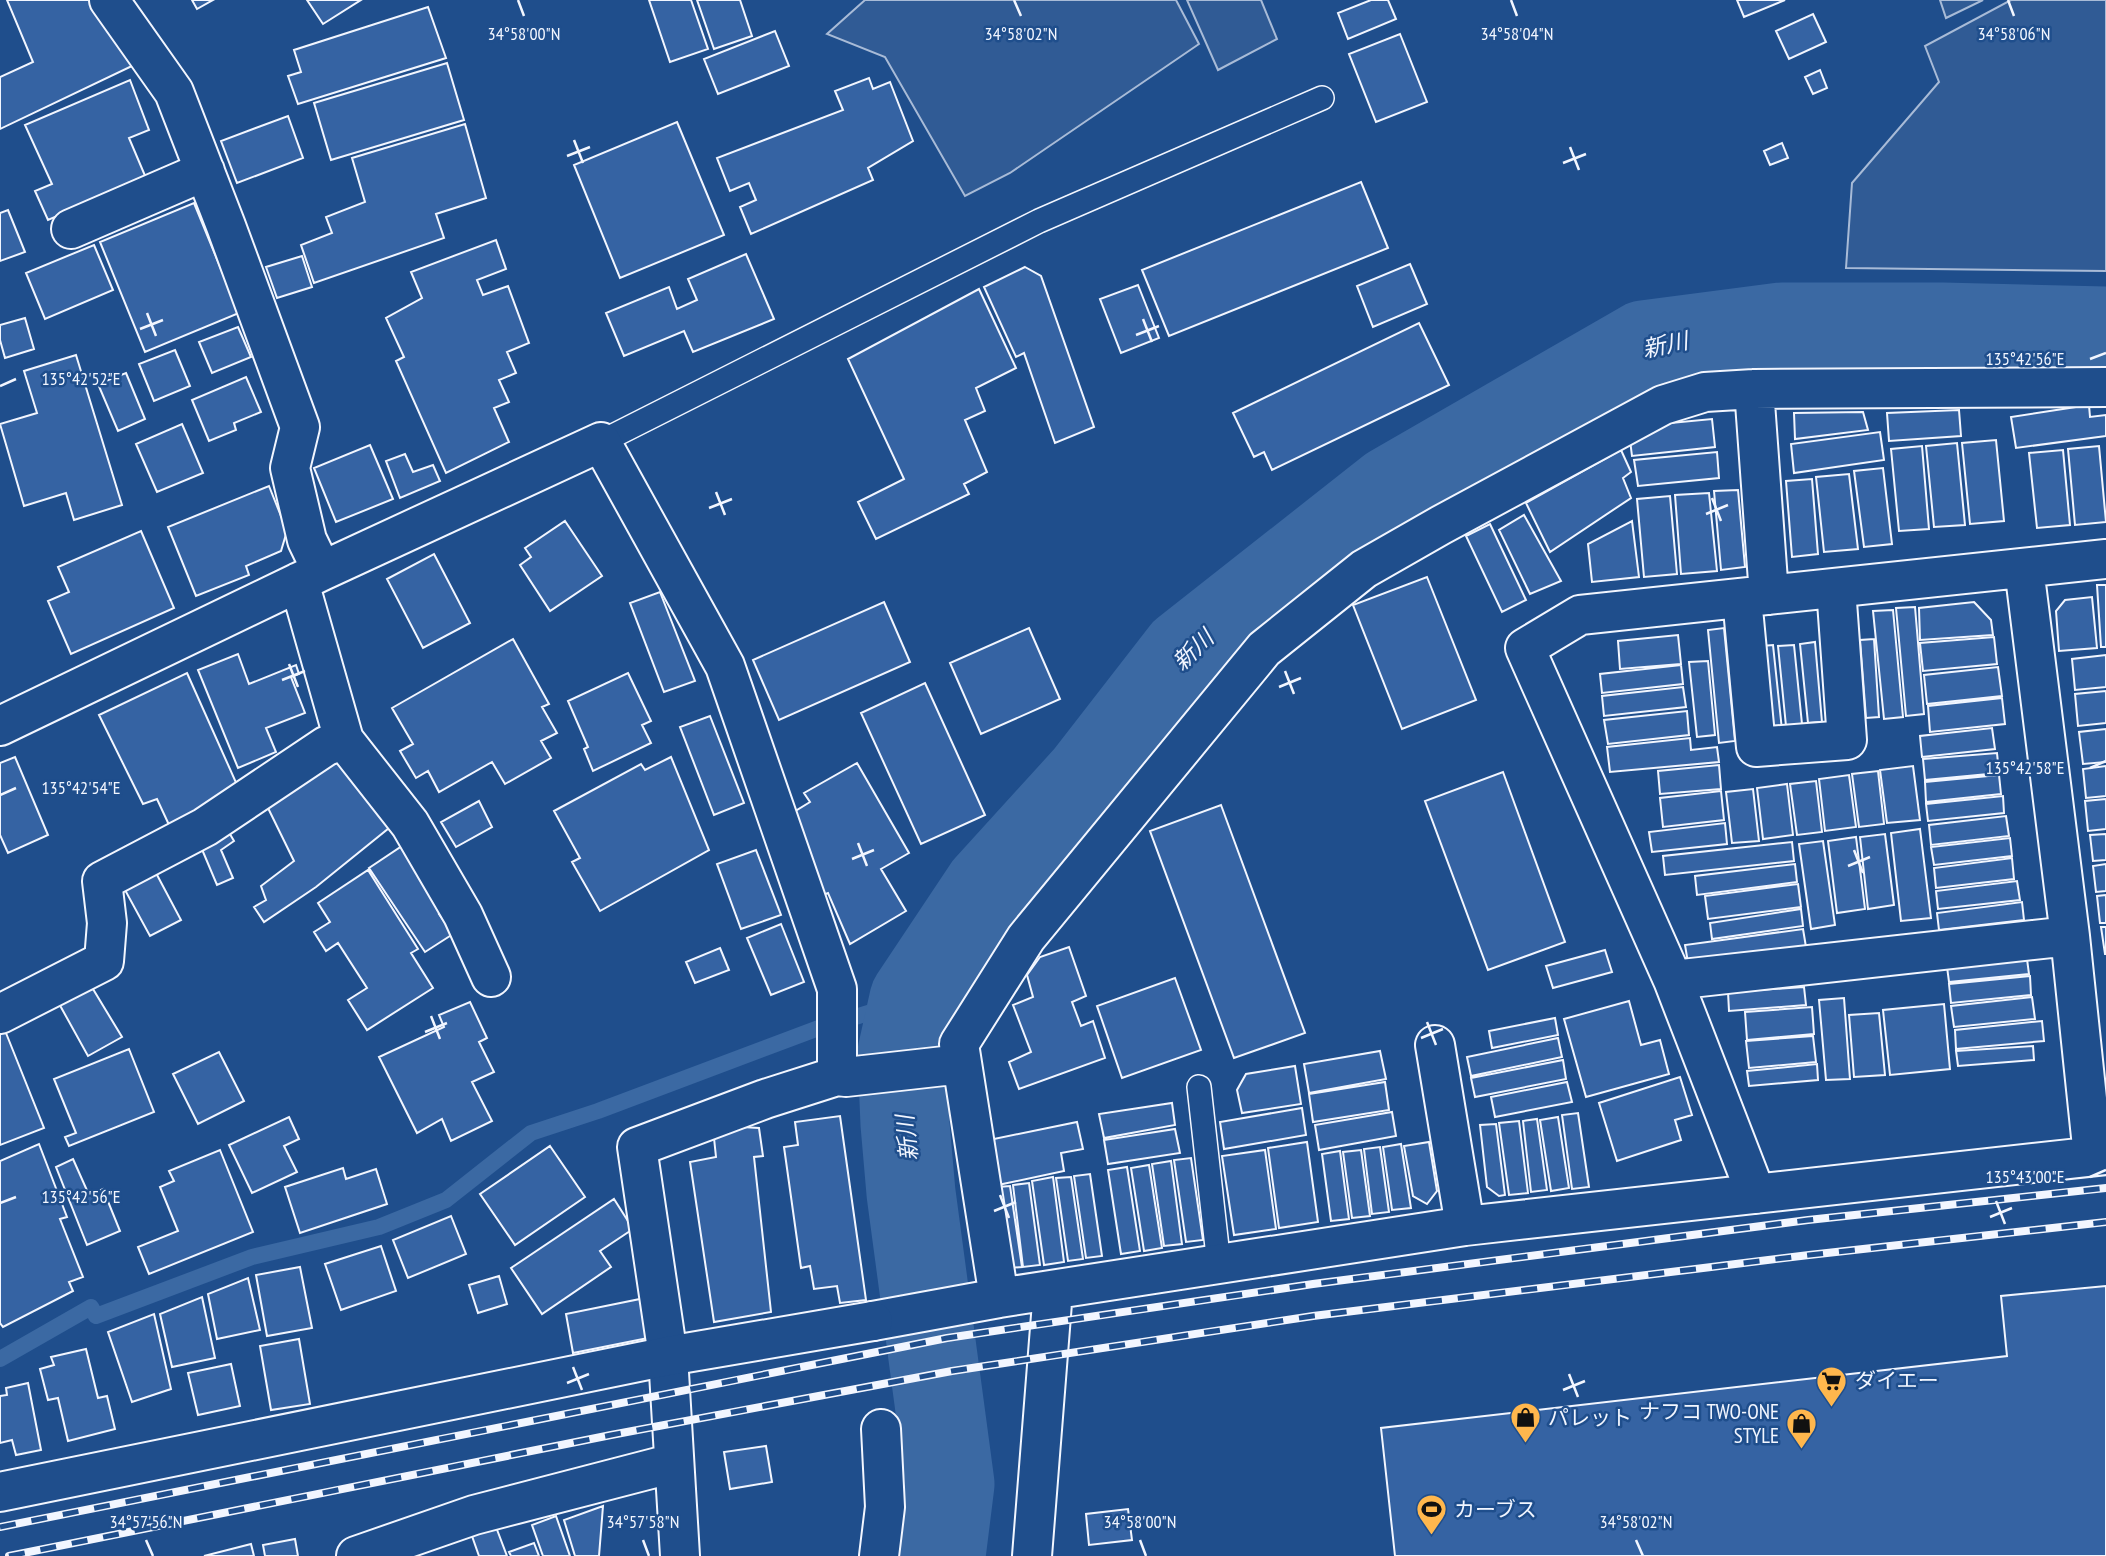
<svg xmlns="http://www.w3.org/2000/svg" width="2106" height="1556" viewBox="0 0 2106 1556" font-family="'PT Sans Narrow','Noto Sans JP',sans-serif">
<rect width="100%" height="100%" fill="#1f4e8c"/>
<!-- parking -->
<path fill="#305b95" stroke="#a8bbd7" stroke-width="2" d="M865,0h311l23,44 -189,129 -45,23 -80,-139 -58,-23z
M1187,0h74l16,39 -59,31z
M1940,0h43l-37,18z
M2011,0h95v271l-260,-3 6,-85 87,-101 -14,-36z"/>
<g fill="none" stroke-linecap="round" stroke-linejoin="round">
<!-- stream -->
<path stroke="#3b69a3" stroke-width="16" d="M0,1359l91,-52 5,9 156,-59 127,-30 67,-27 85,-67 67,-22 218,-82 98,-30"/>
<!-- river -->
<path stroke="#3b69a3" stroke-width="89" d="M941,1556l9,-72 -39,-291 -6,-69 -3,-71 12,-54 74,-111 100,-110 97,-125 207,-163 252,-145 138,-18h160l164,4"/>
</g>
<!-- building -->
<path fill="#3563a3" stroke="#f2f6ff" stroke-width="2" d="M7,0h94l31,66 -132,63v-52l33,-15z
M192,0h21l-16,9z
M307,0h54l-38,24z
M649,0h42l17,49 -38,13z
M697,0h43l12,36 -38,13z
M1371,0h17l8,19 -48,20 -10,-26z
M1737,0h48l-41,17z
M428,7l18,51 -148,46 -10,-28 13,-4 -7,-22z
M1813,14l13,28 -37,17 -13,-28z
M775,31l14,35 -71,28 -14,-35z
M1400,34l27,68 -51,20 -27,-68z
M447,63l17,57 -133,40 -17,-57z
M1820,70l7,18 -14,6 -8,-17z
M869,78l4,11 17,-7 23,59 -45,27 5,12 -122,54 -11,-27 16,-7 -7,-17 -19,8 -13,-33 126,-48 -8,-19z
M130,80l19,50 -20,8 17,40 -98,42 -13,-29 17,-7 -27,-59z
M288,116l15,42 -66,25 -16,-42z
M677,122l47,113 -104,43 -46,-113z
M465,124l21,74 -50,16 8,24 -130,45 -13,-38 31,-12 -6,-16 39,-15 -13,-44z
M1782,143l6,15 -18,7 -6,-14z
M1361,182l27,66 -219,88 -27,-66z
M194,203l45,110 -94,39 -45,-110z
M8,210l17,42 -25,9v-48z
M496,240l10,29 -29,11 6,15 25,-9 21,57 -22,9 9,21 -17,7 10,22 -15,6 15,34 -63,31 -50,-112 8,-4 -18,-39 36,-20 -11,-26z
M94,245l19,45 -68,29 -19,-46z
M746,254l28,65 -81,33 -9,-21 -60,25 -18,-43 63,-26 8,22 20,-9 -9,-21z
M302,256l10,31 -35,11 -11,-31z
M1410,264l17,40 -54,23 -16,-41z
M1025,267l16,9 53,151 -39,16 -31,-90 -8,4 -32,-70z
M1138,285l21,53 -38,15 -21,-54z
M979,289l37,79 -40,20 9,23 -20,9 22,52 -23,12 5,10 -93,45 -18,-37 46,-23 -56,-120z
M25,318l9,31 -29,9 -5,-18v-15z
M1419,323l30,62 -177,85 -8,-18 -10,5 -21,-44z
M238,327l13,30 -39,16 -13,-31z
M175,350l15,36 -36,15 -15,-37z
M76,355l46,150 -48,15 -8,-27 -42,13 -24,-82 37,-11 -13,-42z
M126,373l19,46 -27,12 -20,-47z
M246,377l15,35 -27,11 2,7 -27,11 -17,-41z
M2089,405l1,12 16,-2v21l-90,12 -5,-31z
M1959,410l2,26 -72,5 -2,-28z
M1863,412l5,18 -73,9 -1,-26z
M1712,419l3,28 -83,9 -2,-16 30,-16z
M182,424l21,49 -46,19 -21,-48z
M1880,432l4,28 -90,13 -3,-29z
M1996,440l8,81 -34,3 -8,-81z
M1957,443l8,82 -31,2 -8,-81z
M370,445l23,54 -57,23 -22,-54z
M1922,446l7,83 -30,2 -8,-82z
M2099,446l7,76 -31,3 -7,-76z
M1621,450l10,22 -8,6 8,20 -81,54 -24,-49z
M2063,450l7,75 -33,3 -8,-75z
M1717,452l2,26 -81,8 -4,-26z
M405,454l8,18 20,-7 7,16 -40,17 -14,-37z
M1883,468l9,76 -28,3 -10,-76z
M1849,474l9,75 -34,3 -8,-75z
M1812,479l6,75 -26,3 -6,-76z
M269,486l18,45 -6,20 -35,15 3,9 -53,21 -28,-69z
M1738,490l7,77 -24,3 -7,-79z
M1709,493l8,78 -36,3 -6,-79z
M1670,496l7,78 -33,3 -7,-78z
M1524,515l37,66 -31,13 -31,-64z
M565,521l37,55 -52,35 -30,-46 11,-8 -6,-9z
M1632,521l7,56 -47,5 -4,-38z
M1490,524l36,76 -24,12 -36,-76z
M141,531l33,77 -103,46 -23,-53 21,-9 -11,-25z
M434,554l36,69 -47,25 -36,-69z
M1427,577l49,123 -74,29 -49,-124z
M2097,585h9v62h-5z
M660,592l35,89 -31,11 -34,-89z
M2092,597l5,51 -38,3 -3,-40 9,-11z
M884,602l26,60 -131,58 -26,-60z
M1974,602l17,18 2,15 -73,5 -1,-32z
M1915,607l9,107 -18,2 -10,-108z
M1893,610l10,107 -19,2 -11,-108z
M1029,628l31,71 -79,35 -31,-71z
M1724,628l11,113 -16,2 -11,-113z
M1678,635l3,29 -61,5 -2,-28z
M1994,637l3,27 -74,7 -3,-28z
M513,639l36,65 -7,3 15,26 -16,8 10,17 -46,26 -13,-22 -53,30 -11,-21 -12,7 -16,-27 13,-7 -21,-36z
M1874,639l5,78 -13,1 -6,-78z
M1815,642l7,80 -14,1 -8,-79z
M1773,645l9,85 -10,1 -10,-85z
M1794,645l8,79 -16,2 -8,-80z
M238,654l11,30 47,-19 3,9 -8,3 14,36 -39,15 10,24 -38,16 -40,-98z
M2106,655v32l-31,3 -3,-31z
M1708,661l7,74 -18,2 -8,-75z
M1681,665l2,19 -81,9 -2,-19z
M1998,667l4,29 -75,8 -3,-29z
M187,673l51,114 -68,40 -13,-28 -14,5 -44,-89z
M628,673l23,48 -9,4 9,18 -58,28 -9,-22 4,-2 -20,-46z
M925,683l60,132 -64,29 -60,-131z
M1683,687l3,20 -82,9 -2,-20z
M2106,691v32l-28,3 -3,-32z
M2002,698l3,26 -75,8 -2,-26z
M1687,711l2,24 -81,9 -4,-24z
M710,716l34,87 -30,12 -34,-88z
M1992,728l3,21 -73,8 -2,-21z
M2106,729v33l-23,2 -4,-32z
M1690,738l1,12 26,-3 2,15 -109,10 -3,-25z
M1997,753l2,20 -74,7 -2,-21z
M15,757l33,78 -40,18 -8,-18v-72z
M671,757l38,93 -109,61 -28,-49 8,-4 -26,-47 87,-47 4,6z
M336,758l53,70 -73,59 -52,35 -10,-15 12,-7 -5,-14 33,-25 -26,-53z
M857,763l52,90 -28,16 25,42 -56,33 -22,-51 -5,2 -34,-80 21,-13 -6,-9z
M1719,765l2,24 -61,5 -2,-23z
M1913,766l7,54 -33,3 -7,-53z
M2106,766v30l-20,2 -3,-29z
M1878,771l6,53 -25,3 -7,-53z
M1503,772l62,170 -77,28 -63,-169z
M1849,775l7,52 -31,4 -6,-52z
M1999,775l2,19 -75,8 -1,-20z
M1816,781l6,51 -25,3 -7,-51z
M1787,784l6,51 -30,4 -6,-51z
M1753,789l6,52 -27,2 -6,-51z
M1721,791l3,29 -61,7 -3,-29z
M2003,796l1,17 -76,8 -2,-17z
M2106,799v30l-18,2 -3,-30z
M479,801l13,26 -36,20 -15,-25z
M1221,805l84,228 -71,25 -84,-227z
M2006,816l3,20 -78,9 -2,-20z
M1725,823l2,21 -75,8 -3,-20z
M227,829l7,12 -13,9 12,28 -16,7 -16,-38z
M1920,829l11,89 -30,3 -10,-88z
M1885,834l9,71 -26,4 -8,-72z
M2106,834v26l-13,1 -3,-26z
M1856,837l9,72 -28,4 -9,-72z
M2010,838l2,18 -78,9 -3,-18z
M1823,841l12,84 -24,4 -12,-85z
M1792,842l2,19 -129,14 -2,-19z
M405,844l39,67 -5,3 14,20 -28,18 -56,-84z
M756,850l25,65 -40,14 -24,-65z
M2012,858l2,21 -78,9 -2,-20z
M1795,864l2,18 -100,13 -2,-19z
M2106,864v27l-10,1 -3,-26z
M368,870l50,79 -7,4 22,35 -66,42 -19,-30 19,-12 -29,-45 -12,8 -12,-19 16,-10 -12,-19z
M156,873l25,47 -31,16 -25,-46z
M2017,881l3,19 -82,9 -2,-18z
M1798,884l3,23 -93,12 -3,-23z
M2106,895v28h-6l-3,-27z
M2022,902l2,18 -85,10 -2,-17z
M1801,909l2,17 -91,13 -2,-16z
M781,924l23,58 -33,13 -24,-57z
M2101,927h5v27h-1z
M1803,929l3,18 -118,16 -3,-18z
M1069,947l17,49 -14,6 9,24 12,-5 12,37 -86,31 -10,-27 22,-10 -18,-47 20,-8 -6,-22 13,-18z
M720,948l9,22 -34,13 -9,-21z
M1605,950l7,22 -59,16 -7,-22z
M2027,959l2,15 -80,8 -2,-15z
M2030,976l1,19 -80,8 -2,-19z
M1175,978l26,72 -79,28 -25,-72z
M1804,987l2,18 -77,6 -1,-19z
M93,989l29,48 -34,19 -31,-56z
M2032,997l3,22 -81,8 -3,-21z
M1844,998l6,81 -24,1 -7,-80z
M1629,1001l12,44 19,-5 9,34 -83,23 -22,-78z
M470,1002l17,36 -8,4 15,30 -22,10 20,39 -41,20 -9,-22 -25,14 -38,-76 65,-30 -5,-12z
M1944,1004l6,65 -60,6 -7,-65z
M1812,1007l2,27 -67,6 -2,-28z
M1879,1013l6,62 -31,2 -5,-62z
M1555,1018l3,17 -66,13 -3,-17z
M2042,1021l2,20 -88,8 -1,-19z
M4,1028l40,100 -44,17v-115z
M1813,1036l3,26 -67,6 -3,-27z
M1558,1038l4,19 -91,19 -4,-19z
M2033,1046l1,14 -76,6 -2,-15z
M129,1049l25,63 -85,34 -4,-9 11,-4 -22,-54z
M1380,1051l6,28 -77,14 -5,-29z
M219,1052l25,49 -46,23 -25,-50z
M1563,1060l3,19 -91,18 -4,-19z
M1817,1064l1,16 -69,6 -2,-15z
M1295,1066l6,38 -59,9 -5,-23 9,-16z
M1680,1077l12,38 -17,5 6,20 -64,21 -18,-58z
M1385,1082l4,28 -76,12 -4,-28z
M1567,1082l5,20 -77,15 -4,-20z
M1172,1103l3,22 -71,13 -5,-24z
M1302,1108l4,27 -82,14 -4,-27z
M1392,1112l4,24 -77,14 -4,-25z
M1578,1113l11,74 -17,2 -10,-74z
M840,1116l26,184 -26,3 -3,-17 -23,3 -4,-23 -9,2 -17,-121 14,-2 -3,-23z
M289,1117l10,22 -15,7 13,26 -45,21 -23,-48z
M1558,1117l11,71 -18,3 -11,-71z
M1537,1119l10,71 -16,2 -8,-71z
M1519,1121l9,72 -19,2 -10,-72z
M1077,1122l6,27 -22,4 3,18 -66,14 -9,-45z
M1496,1124l9,71 -6,1 -12,-9 -7,-62z
M742,1127l17,1 4,28 -9,1 17,155 -57,10 -24,-160 26,-5 -2,-19z
M1175,1129l5,24 -72,11 -4,-24z
M1307,1142l11,80 -39,6 -11,-80z
M1429,1142l8,49 -10,13 -14,-8 -9,-50z
M39,1144l28,73 -7,2 23,58 -14,5 4,9 -70,36 -3,-4v-162z
M1401,1144l10,64 -19,2 -9,-63z
M550,1146l35,51 -70,48 -35,-51z
M1380,1147l9,65 -17,2 -8,-65z
M220,1150l33,82 -104,42 -11,-27 40,-16 -18,-44 14,-6 -5,-10z
M1265,1150l11,79 -42,6 -12,-79z
M1361,1150l9,66 -18,2 -9,-66z
M1340,1151l9,68 -18,2 -9,-67z
M1191,1158l12,82 -17,2 -12,-82z
M73,1159l16,36 14,-6 17,42 -33,14 -31,-78z
M1171,1161l11,83 -18,2 -12,-82z
M1149,1165l13,83 -18,3 -13,-83z
M1127,1167l13,84 -19,3 -13,-84z
M343,1168l3,11 30,-10 11,35 -87,29 -15,-46z
M1090,1174l12,82 -16,2 -12,-82z
M1053,1177l11,85 -20,3 -12,-84z
M1071,1177l12,82 -15,2 -12,-83z
M1029,1183l11,82 -17,2 -10,-82z
M1010,1186l12,81 -12,1 -12,-81z
M614,1199l19,30 -33,22 11,16 -69,47 -31,-46z
M451,1216l15,38 -58,24 -15,-38z
M381,1246l15,45 -55,19 -16,-46z
M300,1267l12,61 -45,8 -11,-61z
M499,1276l8,28 -29,9 -9,-28z
M248,1278l12,52 -43,9 -9,-45z
M2106,1286v270h-711l-14,-128 626,-72 -6,-60z
M202,1297l13,61 -43,9 -12,-53z
M640,1299l8,39 -75,15 -7,-39z
M154,1314l17,75 -39,13 -24,-70z
M299,1339l11,65 -39,6 -11,-64z
M86,1349l12,49 9,-2 8,33 -47,12 -10,-43 -10,2 -8,-31 14,-4 -3,-8z
M231,1364l9,42 -42,9 -10,-42z
M28,1383l13,67 -25,5 -4,-15 -12,3v-47l7,-1 -1,-7z
M766,1446l6,36 -42,7 -6,-37z
M603,1506l-4,50h-24l-11,-36z
M1128,1509l4,31 -43,5 -3,-31z
M556,1516l14,40h-27l-11,-31z
M496,1527l11,29h-28l-7,-20z
M295,1539l3,17h-33l-2,-11z
M534,1543l5,13h-28l-2,-4z
M251,1544l3,12h-50z"/>
<g fill="none" stroke-linecap="round" stroke-linejoin="round">
<defs>
<path id="lane" d="M601,442l438,-221 283,-123
M1199,1087l20,178"/>
<path id="street" d="M109,0l65,92 52,134 74,201 -10,41 17,72 15,31
M71,229l134,-58
M1754,389l15,206
M2024,568l46,368 23,220
M299,582l45,158 66,84 53,91 28,62
M1742,598l14,149 91,-7 -11,-152
M0,726l322,-155 279,-129 124,224 112,323v87
M1673,980l397,-44
M0,1014l104,-53 3,-38 -5,-42 103,-54 121,-81 18,-6
M1435,1045l30,181
M1756,1194l-83,-214 -148,-332 55,-33 526,-56
M999,1298l-40,-254 67,-106 238,-289 100,-80 77,-44 222,-120 42,-13 49,-3 352,-2
M873,1321l126,-23 466,-72 641,-71
M356,1556l118,-41 200,-52
M680,1556l-12,-200 -31,-209 128,-48 72,-23 9,1 116,-13
M879,1556l6,-49 -4,-78
M1032,1556l21,-266"/>
<path id="secondary" d="M0,1492l668,-136 205,-35"/>
</defs>
<!-- lane casing -->
<use href="#lane" stroke="#f2f6ff" stroke-width="26"/>
<!-- street casing -->
<use href="#street" stroke="#f2f6ff" stroke-width="42"/>
<!-- secondary casing -->
<use href="#secondary" stroke="#f2f6ff" stroke-width="42"/>
<!-- lane -->
<use href="#lane" stroke="#1f4e8c" stroke-width="23"/>
<!-- street -->
<use href="#street" stroke="#1f4e8c" stroke-width="38"/>
<!-- secondary -->
<use href="#secondary" stroke="#1f4e8c" stroke-width="38"/>
<defs>
<path id="rail" d="M0,1527l947,-189 366,-54 495,-64 298,-32
M9,1556l602,-121 341,-64 361,-55 496,-61 297,-33"/>
</defs>
<!-- rail casing -->
<use href="#rail" stroke="#f2f6ff" stroke-width="8"/>
<!-- rail -->
<use href="#rail" stroke="#1f4e8c" stroke-width="5" stroke-dasharray="16" stroke-linecap="butt"/>
</g>
<!-- ticks -->
<path fill="none" stroke="#f2f6ff" stroke-width="2.5" d="M518,0l6,16M1014,0l7,16M1511,0l6,16M2008,0l6,16M574,140l9,23M1570,147l9,23M567,156l23,-9M1563,163l23,-9M147,313l9,23M1143,319l9,23M140,329l23,-9M1136,335l23,-9M2090,359l16,-6M0,386l16,-7M716,492l9,23M1712,498l9,23M709,508l23,-9M1706,514l22,-9M289,664l9,23M1285,671l9,23M282,680l23,-9M1279,687l22,-9M2090,768l16,-7M0,795l16,-7M858,843l9,23M1854,850l9,23M852,859l22,-9M1848,866l22,-9M431,1016l9,23M1427,1022l9,23M425,1032l22,-9M1421,1038l22,-9M2090,1177l16,-7M1000,1195l9,23M1996,1201l9,23M0,1203l16,-6M994,1211l22,-9M1990,1217l22,-9M573,1367l9,23M1569,1374l9,23M567,1383l22,-9M1563,1390l22,-9M146,1540l7,16M643,1540l6,16M1140,1540l6,16M1636,1540l7,16"/>
<!-- icons -->
<defs>
<symbol id="supermarket-pin" viewBox="-11 -11 22 30"><path d="M0 17L-7.5 6A9.5 9.5 0 1 1 7.5 6Z" fill="#ffb74d" stroke="#1f4e8c"/><path d="M-6-5.5h2.5l.6 2H6L4.5 2H-2.5L-4.4-4H-6ZM-1.5 3.2a1.3 1.3 0 1 0 .1 0ZM3 3.2a1.3 1.3 0 1 0 .1 0Z" fill="#111"/></symbol>
<symbol id="shop-pin" viewBox="-11 -11 22 30"><path d="M0 17L-7.5 6A9.5 9.5 0 1 1 7.5 6Z" fill="#ffb74d" stroke="#1f4e8c"/><path d="M-5-2.5h2.3a2.7 3.5 0 0 1 5.4 0H5L5.5 6h-11ZM-1.5-2.5h3a1.5 2.3 0 0 0-3 0Z" fill="#111"/></symbol>
<symbol id="stadium-pin" viewBox="-11 -11 22 30"><path d="M0 17L-7.5 6A9.5 9.5 0 1 1 7.5 6Z" fill="#ffb74d" stroke="#1f4e8c"/><path d="M0-5a6.5 5 0 1 0 0 10a6.5 5 0 1 0 0-10ZM-3.5-1.8h7v3.6h-7Z" fill="#111"/></symbol>
</defs>
<g fill-rule="evenodd">
<use href="#supermarket-pin" x="1814" y="1364" width="35" height="47"/>
<use href="#shop-pin" x="1508" y="1400" width="35" height="47"/>
<use href="#shop-pin" x="1784" y="1406" width="35" height="47"/>
<use href="#stadium-pin" x="1414" y="1492" width="35" height="47"/>
</g>
<g text-anchor="middle" stroke-width="5" stroke-linejoin="round" paint-order="stroke">
<!-- poi labels -->
<g font-size="21" fill="#f2f6ff" stroke="#1f4e8c" text-anchor="start">
<text x="1855" y="1388">ダイエー</text>
<text x="1779" y="1419" text-anchor="end">ナフコ TWO-ONE<tspan x="1779" dy="24">STYLE</tspan></text>
<text x="1548" y="1425">パレット</text>
<text x="1454" y="1517">カーブス</text>
</g>
<!-- water labels -->
<g font-size="23" font-style="italic" fill="#f2f6ff" stroke="#1f4e8c">
<text transform="translate(1665 345) rotate(-12)" y="8">新川</text>
<text transform="translate(1193 650) rotate(-44)" y="8">新川</text>
<text transform="translate(907 1138) rotate(-96)" y="8">新川</text>
</g>
</g>
<g font-size="18" text-anchor="middle" fill="#f2f6ff" stroke="#1f4e8c" stroke-width="5" stroke-linejoin="round" paint-order="stroke">
<text x="2014" y="40">34°58'06"N</text>
<text x="524" y="40">34°58'00"N</text>
<text x="1021" y="40">34°58'02"N</text>
<text x="1517" y="40">34°58'04"N</text>
<text x="2025" y="365">135°42'56"E</text>
<text x="81" y="385">135°42'52"E</text>
<text x="2025" y="774">135°42'58"E</text>
<text x="81" y="794">135°42'54"E</text>
<text x="2025" y="1183">135°43'00"E</text>
<text x="81" y="1203">135°42'56"E</text>
<text x="146" y="1528">34°57'56"N</text>
<text x="643" y="1528">34°57'58"N</text>
<text x="1140" y="1528">34°58'00"N</text>
<text x="1636" y="1528">34°58'02"N</text>
</g>
</svg>
